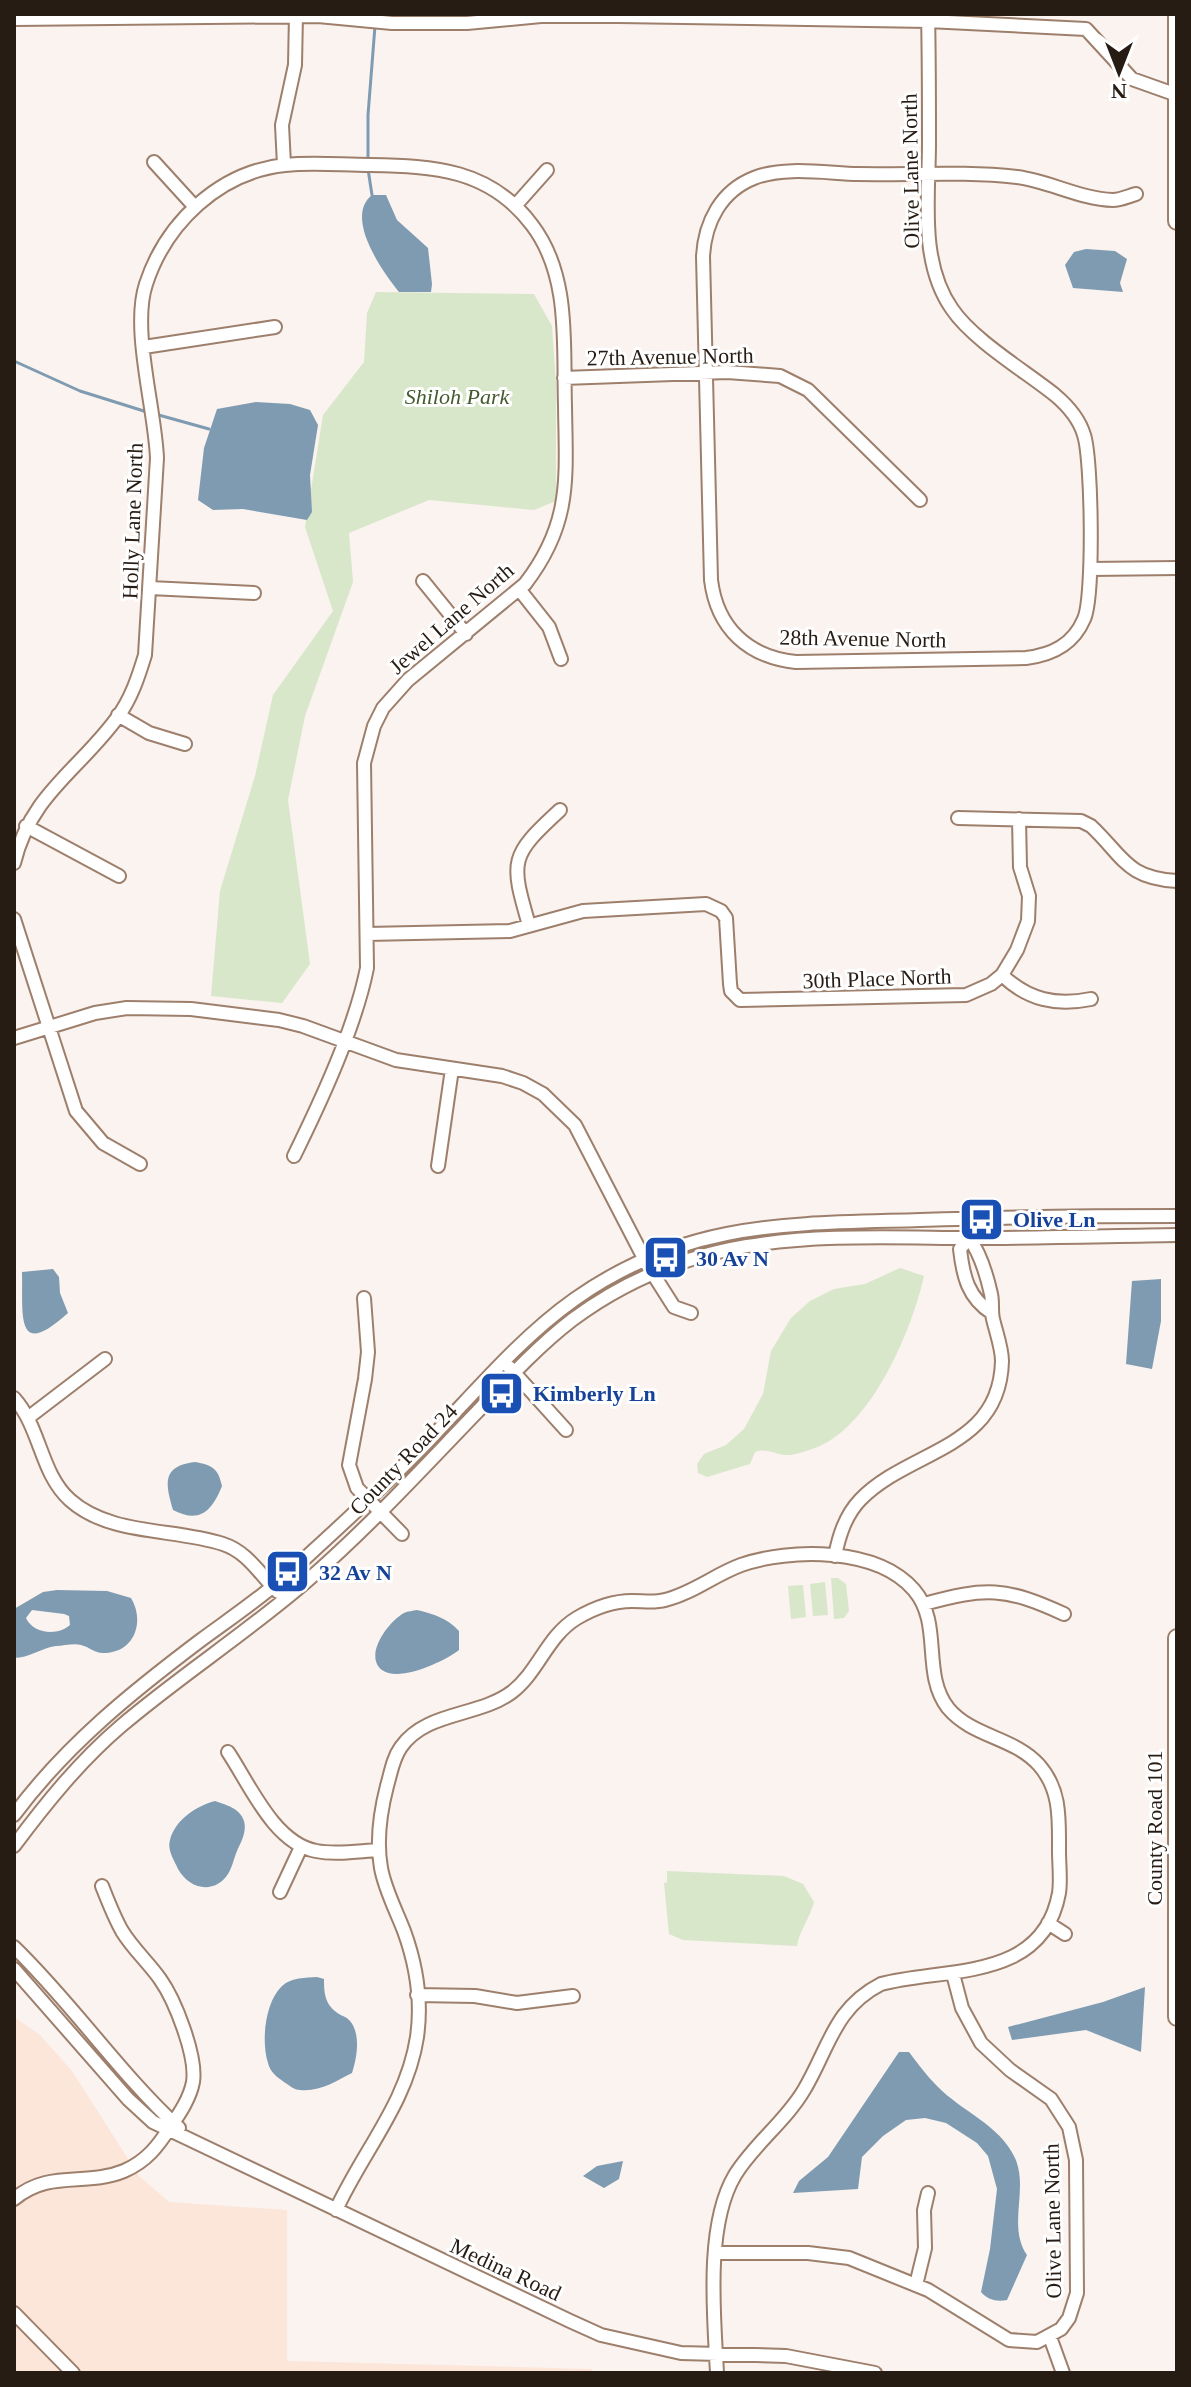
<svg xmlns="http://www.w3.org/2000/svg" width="1191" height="2387" viewBox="0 0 1191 2387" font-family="Georgia,serif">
<rect width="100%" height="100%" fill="#faf3ef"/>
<!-- industrial -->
<path fill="#fce6d9" d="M14,2017l26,18 32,36 67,105 30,26 118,8v151l305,8v4h-578z"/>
<!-- green -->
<path fill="#d8e7ca" d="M376,292l158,2 18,32 4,57v118l-22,9 -105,-10 -80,33 4,49 -48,134 -17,84 22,164 -28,39 -71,-7 9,-105 35,-115 18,-81 60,-84 -28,-84 18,-112 41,-53 3,-49z
M900,1268l24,8c-12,54 -51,146 -104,170 -8,3 -21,8 -30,9 -13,1 -22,-8 -35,-3l-5,12 -43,13 -9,-4 -1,-9 7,-10 22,-9 18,-16 19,-35 8,-43 20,-33 19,-17 24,-12 31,-5z
M831,1578h7l8,6 3,27 -5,7 -10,1z
M825,1582l3,33 -15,1 -3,-32z
M803,1585l3,32 -15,2 -3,-33z
M667,1871l117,5 19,8 11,18c-4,16 -15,29 -17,44l-114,-6 -14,-6 -5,-51 3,-1z"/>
<!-- water -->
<path fill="#7f9bb1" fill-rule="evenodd" d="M372,195h14l11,25 31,28 4,36 -1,8h-32c-17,-21 -55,-75 -27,-97z
M1086,249l29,2 12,8 -7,24 3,9 -50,-4 -8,-23 9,-13z
M256,402l34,2 20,6 8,15 -8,50 2,37 -5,8 -64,-11 -30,1 -15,-10 6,-52 13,-39z
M53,1269l6,8 1,16 8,20c-53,48 -45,2 -46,-41z
M1161,1279v42l-9,48 -26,-5 6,-83z
M195,1462c17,3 23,6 27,24 -10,25 -22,38 -49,24 -8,-27 -11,-44 22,-48z
M57,1590l50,1 24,7c14,23 4,54 -26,55 -10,1 -15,-6 -24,-8 -7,-2 -18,1 -25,1 -15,2 -27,12 -42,12v-49l29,-17zM32,1610l32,4 5,2 1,9c-12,11 -37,9 -44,-7z
M417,1610c17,4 30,8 42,21v19c-14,11 -60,33 -77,20 -19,-15 7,-49 22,-57 4,-2 9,-2 13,-3z
M215,1801c11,4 25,7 29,20 3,11 -3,21 -7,30 -3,7 -5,17 -9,23 -14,21 -39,15 -50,-5 -4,-9 -11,-19 -8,-29 5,-20 26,-34 45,-39z
M317,1977l7,2c0,15 1,26 15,35 3,2 8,3 11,7 11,13 7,37 2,52 -16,8 -32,19 -52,17 -6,0 -11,-5 -16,-8 -7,-5 -14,-10 -16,-19 -7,-22 -3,-61 14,-77 10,-9 23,-8 35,-9z
M1145,1987l-4,65 -55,-22 -74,10 -4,-13 95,-25z
M899,2052h10c9,12 18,24 28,34 24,25 63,39 78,72 14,31 -8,68 12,97l-20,45c-10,2 -19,0 -26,-8l9,-43 7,-60 -9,-33 -11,-13 -31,-20 -21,-5 -19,2 -23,16 -21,21 -4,32 -65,4 6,-12 29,-24z
M623,2161l-4,18 -15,9 -21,-12 14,-10z"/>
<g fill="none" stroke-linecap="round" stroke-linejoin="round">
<!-- stream -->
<path stroke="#7f9bb1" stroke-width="3" d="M368,162v-47l7,-89
M368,169l4,26
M14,361l66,30 67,21
M155,414l54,15"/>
<defs>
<path id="minor" d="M928,14c1,43 1,86 1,129 0,54 -10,119 23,166 21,31 73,62 103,86 13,11 24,23 29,40 8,24 10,163 0,184 -11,26 -32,36 -58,39l-230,4c-48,-5 -79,-34 -85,-82l-8,-324c2,-34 18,-65 51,-78 30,-12 71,-5 104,-4 52,1 107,-3 159,3 32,4 63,22 96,23 7,0 16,-4 23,-6
M14,19l304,-3 74,7h75l74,-7h78l309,5 158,8 46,50 45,16
M154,162l41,45
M284,165l-2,-40 13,-60 1,-51
M515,206l32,-36
M144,347l131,-20
M564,378l163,-6 53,4 28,14 112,110
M1090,569l87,-1
M423,581l43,53
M150,588l104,5
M519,589l30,38 12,32
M118,715l31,18 36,11
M958,818l123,3 10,5c33,31 35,52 86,55
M26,826l93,50
M14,863c17,-69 64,-92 103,-145 14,-19 21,-40 28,-63l12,-197c-2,-50 -26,-129 -11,-174 20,-61 73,-112 139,-119 28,-3 57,0 85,0 64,1 120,4 162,60 39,51 31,121 33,181 1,72 7,117 -40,178l-117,96 -25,28 -9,18 -10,37 3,205c-12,60 -46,133 -73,188
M14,919l62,192 27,32 37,21
M529,925c-19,-65 -19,-69 31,-115
M367,934l143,-3 73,-20 123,-7 15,7 5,7 4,66 1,7 9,9 226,-5 25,-11 11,-9 15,-25 11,-29 1,-25 -9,-29 -1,-48
M1002,975c26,25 54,31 89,24
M14,1038l81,-25 32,-5 64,1 88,11 24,6 93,34 106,16 21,7 20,11 32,31 73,141 26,41 17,6
M438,1166l14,-97
M969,1238l-9,11c3,27 8,49 32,64
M364,1298l4,54 -3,27 -16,86 8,23 45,46
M509,1367l57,63
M14,1398c27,30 26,75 56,102 40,36 105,28 153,44 25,8 37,31 55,48
M29,1417l76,-58
M835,1556c4,-20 10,-40 25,-56 49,-51 140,-50 142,-139 0,-13 -6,-29 -9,-42 -2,-8 0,-16 -2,-25 -4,-18 -11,-41 -22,-56
M924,1604c62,-17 81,-17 140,10
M228,1752c22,33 46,91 88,99 20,4 43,0 62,-1
M14,1815c52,-70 118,-123 187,-175 30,-22 61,-43 88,-67 48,-44 96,-87 141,-134 46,-48 90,-101 145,-140 112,-79 215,-75 345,-79 86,-3 171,-4 257,-4
M14,1846c32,-43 66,-85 107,-120 60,-51 127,-94 187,-146 60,-52 114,-111 169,-168 30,-32 60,-65 95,-92 125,-93 249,-83 395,-82 70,0 140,-2 210,-3
M280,1892l21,-45
M1048,1923l17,11
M14,1947c59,57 105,126 165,181
M14,1969l114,130 25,23 417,199 31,14 80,18 105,3 89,17
M417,1995l58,1 42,7 56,-7
M14,2199c36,-30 71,-12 110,-28 23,-10 34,-25 47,-45 9,-13 19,-28 22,-44 4,-26 -18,-82 -33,-103 -12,-17 -27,-30 -38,-48 -8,-14 -14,-30 -20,-45
M336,2210c27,-59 71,-107 81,-173 5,-35 -1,-73 -13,-106 -8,-21 -19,-41 -23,-63 -5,-28 -1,-55 6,-82 4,-14 6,-28 14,-39 25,-36 78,-30 111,-55 27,-21 35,-56 65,-74 17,-10 36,-17 55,-17 12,0 22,2 33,-1 28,-7 49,-25 76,-35 49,-17 136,-18 173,25 29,34 7,83 34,118 24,29 66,29 91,57 22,25 20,54 20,86 0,14 2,29 0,42 -16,89 -113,74 -178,91 -47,24 -52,64 -77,106 -19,32 -50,54 -69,85 -30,50 -21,141 -18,198
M715,2253h93l41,5 79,32 81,50 28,2 24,-13 8,-11 8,-25 -1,-133 -7,-33 -18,-28 -41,-29 -29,-27 -19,-35 -9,-34
M916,2285l9,-37 -1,-38 4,-17
M14,2313l59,60
M1050,2337l13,36"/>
<path id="major" d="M1177,14v207
M1177,1638v379"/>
</defs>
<!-- minor casing -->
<use href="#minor" stroke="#9d7f6c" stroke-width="16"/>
<!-- major casing -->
<use href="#major" stroke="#9d7f6c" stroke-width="20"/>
<!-- minor -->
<use href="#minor" stroke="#fff" stroke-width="12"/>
<!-- major -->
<use href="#major" stroke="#fff" stroke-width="16"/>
</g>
<!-- icons -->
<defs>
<symbol id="bus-square" viewBox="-11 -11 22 22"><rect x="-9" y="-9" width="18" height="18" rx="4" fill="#1a4fb4" stroke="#fff"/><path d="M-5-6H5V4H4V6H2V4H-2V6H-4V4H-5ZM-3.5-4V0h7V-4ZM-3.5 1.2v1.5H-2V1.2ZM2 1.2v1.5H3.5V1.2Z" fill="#fff"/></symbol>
</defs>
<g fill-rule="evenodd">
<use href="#bus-square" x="956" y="1194" width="51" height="51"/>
<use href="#bus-square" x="640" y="1232" width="51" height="51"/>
<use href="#bus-square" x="476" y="1368" width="51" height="51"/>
<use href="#bus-square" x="262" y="1546" width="51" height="51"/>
</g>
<g text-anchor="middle" stroke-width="6" stroke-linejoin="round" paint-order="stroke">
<!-- street labels -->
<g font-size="22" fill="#271c14" stroke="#fff">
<text transform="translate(910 171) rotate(-91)" y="8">Olive Lane North</text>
<text transform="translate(670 356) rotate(-1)" y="8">27th Avenue North</text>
<text transform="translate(132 521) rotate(-88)" y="8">Holly Lane North</text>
<text transform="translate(451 618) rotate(-41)" y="8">Jewel Lane North</text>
<text transform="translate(863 638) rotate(1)" y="8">28th Avenue North</text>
<text transform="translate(877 978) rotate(-2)" y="8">30th Place North</text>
<text transform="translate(403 1459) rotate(-46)" y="8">County Road 24</text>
<text transform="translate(1154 1828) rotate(-90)" y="8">County Road 101</text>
<text transform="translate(1052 2221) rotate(-91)" y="8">Olive Lane North</text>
<text transform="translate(506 2269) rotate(25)" y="8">Medina Road</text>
</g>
<!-- park labels -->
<g font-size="22" font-style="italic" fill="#435a2c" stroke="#fff">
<text x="457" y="404">Shiloh Park</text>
</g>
<!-- transit labels -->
<g font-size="22" font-weight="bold" fill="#164399" stroke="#fff" text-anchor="start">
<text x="1013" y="1227">Olive Ln</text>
<text x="696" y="1266">30 Av N</text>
<text x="533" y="1401">Kimberly Ln</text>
<text x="319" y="1580">32 Av N</text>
</g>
</g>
<!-- border -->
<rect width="1191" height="2387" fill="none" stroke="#271c14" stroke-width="32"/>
<!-- north arrow -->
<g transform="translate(1119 72) rotate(180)" stroke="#ffffff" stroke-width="6" paint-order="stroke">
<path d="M0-6L14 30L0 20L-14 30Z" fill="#271c14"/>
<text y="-12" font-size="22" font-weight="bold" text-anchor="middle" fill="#271c14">N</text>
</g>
</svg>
